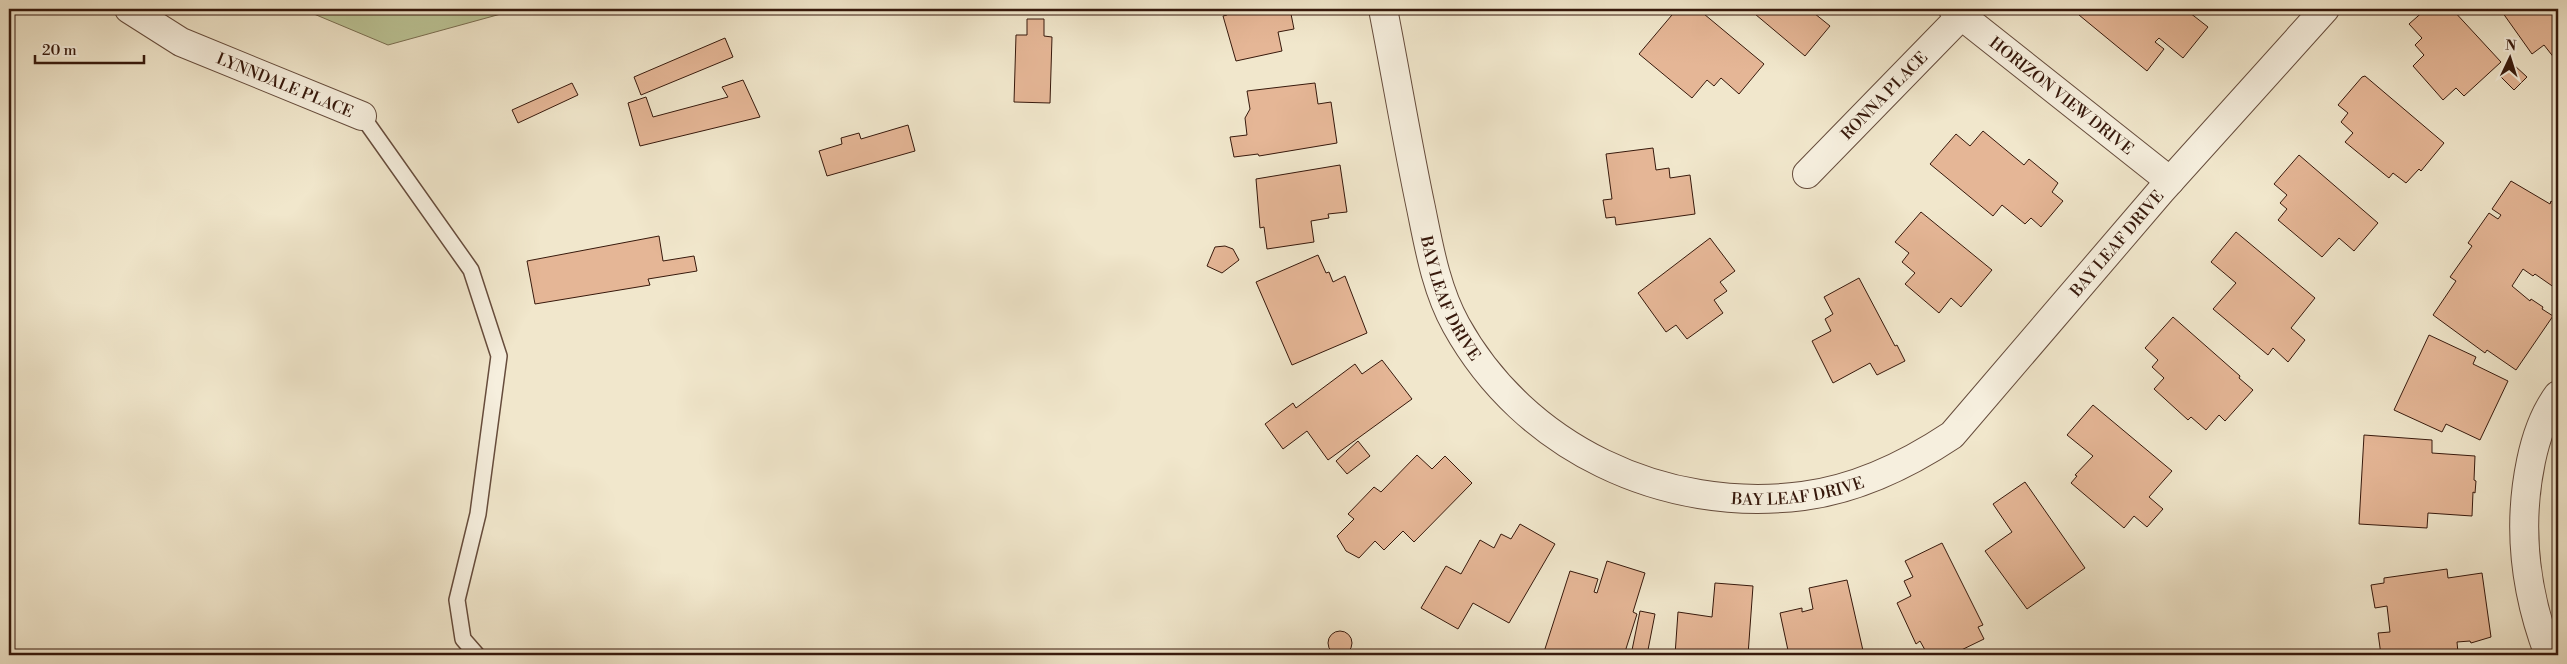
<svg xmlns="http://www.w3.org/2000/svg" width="2567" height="664" viewBox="0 0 2567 664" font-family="'Libre Bodoni',serif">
<rect width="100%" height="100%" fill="#f1e7cc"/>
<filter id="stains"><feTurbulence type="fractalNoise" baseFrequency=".004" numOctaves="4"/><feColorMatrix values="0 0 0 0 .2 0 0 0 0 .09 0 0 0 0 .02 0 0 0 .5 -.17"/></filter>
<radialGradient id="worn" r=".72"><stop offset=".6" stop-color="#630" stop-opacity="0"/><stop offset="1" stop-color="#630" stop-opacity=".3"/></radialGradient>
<!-- green -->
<path fill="#bcc597" stroke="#7a6f52" d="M302,9h217l-131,36z"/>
<!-- building -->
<path fill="#e5b696" stroke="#37190c" d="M1226,9h86v1l-21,4 3,15 -16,3 4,19 -46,10 -13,-45 4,-1z
M1677,9h21l66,55 -25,30 -18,-16 -7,8 -7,-6 -15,18 -53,-44z
M1749,9h60l21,17 -25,30z
M2085,9h100l23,18 -25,31 -24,-20 -4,4 9,7 -17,22 -68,-56z
M2426,9h26l49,53 -37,34 -8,-8 -13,12 -30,-34 11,-11 -9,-10 7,-7 -13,-14z
M2500,9h58v47l-3,3 -11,-14 -12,9z
M1027,19h17v17l8,1 -2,66 -36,-1 2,-67h11z
M725,38l8,19 -92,38 -7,-18z
M2514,65l13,12 -13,13 -13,-13z
M2365,76l79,67 -23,28 -2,-2 -13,14 -13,-10 -4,5 -44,-36 8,-9 -12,-11 7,-9 -10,-8 24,-28z
M743,80l17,37 -120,29 -12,-43 18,-6 7,20 75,-20 -6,-10z
M572,83l6,12 -60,28 -6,-13z
M1315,83l3,21 13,-2 6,41 -78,13 -1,-2 -24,3 -4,-20 17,-2 -2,-17 5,-9 -3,-18z
M908,125l7,26 -88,25 -8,-25 23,-7 -1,-6 18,-5 2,6z
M1983,131l41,34 5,-6 29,24 -6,9 11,9 -22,26 -10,-9 -6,6 -23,-19 -9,11 -63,-52 26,-30 14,12z
M1653,148l3,22 13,-2 1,10 20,-3 5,39 -79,11 -1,-8 -9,1 -3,-18 9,-1 -6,-45z
M2299,155l79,68 -24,28 -15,-13 -17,19 -44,-37 9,-11 -7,-6 7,-8 -13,-11z
M1340,165l7,47 -19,2 1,4 -18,3 3,21 -47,7 -3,-22 -4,1 -4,-49z
M2511,181l39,23 1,-3 7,5v84l-23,-16 -2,2 -10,-7 -11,17 18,15 1,-2 12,8 -1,2 11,7 -37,54 -29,-20 -2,3 -52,-38 23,-34 -6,-4 22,-31 -4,-3 21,-30 9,6 3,-4 -9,-6z
M1921,212l71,58 -31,37 -10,-9 -12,15 -34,-29 10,-11 -13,-11 7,-9 -14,-11z
M2236,232l79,66 -24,30 14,12 -17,22 -15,-14 -5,7 -55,-46 23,-26 -25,-21z
M659,236l4,25 31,-5 3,15 -49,8 2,6 -115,19 -8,-43z
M1710,238l25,33 -15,11 7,9 -13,9 9,13 -36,26 -11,-14 -10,7 -28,-39z
M1225,246l8,3 6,11 -17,13 -15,-7 8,-19z
M1318,255l8,18 3,-1 4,10 12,-6 22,57 -75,32 -36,-83z
M1859,278l36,68 2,-1 8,16 -28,14 -7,-12 -37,20 -21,-42 19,-10 -6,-12 8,-5 -9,-17z
M2173,317l67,59 -1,2 14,12 -28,31 -6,-6 -13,15 -15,-13 -3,3 -34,-31 10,-11 -12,-11 6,-7 -13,-12z
M2429,335l47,22 -3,7 35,17 -28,59 -34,-16 -4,8 -48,-22z
M1382,360l30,39 -84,61 -21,-29 -24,18 -18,-25 28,-21 3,5 59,-44 7,10z
M2093,405l79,66 -23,26 14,12 -16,18 -13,-11 -10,12 -53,-45 6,-7 -2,-1 18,-19 -26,-21z
M2364,435l68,5v13l43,3 -1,24 2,1 -1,12 -2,-1 -1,24 -44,-3 -1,15 -68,-4z
M1358,441l12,15 -23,18 -11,-13z
M1417,455l15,14 13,-13 27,27 -58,59 -11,-11 -19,19 -9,-9 -16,17 -13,-7 -9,-15 17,-17 -6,-5 26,-27 7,5z
M2025,482l60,86 -58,41 -42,-58 27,-19 -19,-28z
M1520,524l35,20 -46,79 -36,-20 -15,26 -37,-21 25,-42 15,8 19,-34 14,8 7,-14 10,5z
M1942,543l41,82 -5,2 6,12 -33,16h-10l-16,-5 -5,-9 -4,3 -19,-41 14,-7 -7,-15 9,-4 -8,-16z
M1607,561l38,12 -12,39 4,2 -13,41h-81l27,-84 28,8 -4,13 3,1z
M2447,569l1,9 34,-5 9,64 -20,6 -1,-2 -13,1 1,11 -77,2 -3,-22 12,-1 -3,-26 -12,2 -4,-23 13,-2v-5z
M1847,580l17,75h-75l-9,-42 22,-5v4l11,-3 -4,-21z
M1715,583l38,3 -5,69h-73l3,-43 34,5z
M1640,611l15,3 -8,41h-16z
M1328 643a12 12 0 1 1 24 0a12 12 0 1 1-24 0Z"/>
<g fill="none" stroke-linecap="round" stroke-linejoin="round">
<defs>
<path id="lane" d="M362,116l109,154 28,86 -21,158 -21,86 6,39 14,16"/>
<g id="street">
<path id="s1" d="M129,9l52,33 181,74"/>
<path id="s2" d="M1383,9c13,66 24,133 38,199 8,39 15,81 35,117 68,123 208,189 347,171 54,-7 104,-31 149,-61l209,-244 164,-182"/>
<path id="s3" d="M1953,9l217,172"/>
<path id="s4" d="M1807,174l154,-158"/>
<path d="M2549,655c-24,-63 -32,-127 -18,-194 5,-24 12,-46 27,-66"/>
</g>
</defs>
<!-- lane casing -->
<use href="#lane" stroke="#664c3c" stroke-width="18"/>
<!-- street casing -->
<use href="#street" stroke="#664c3c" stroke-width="30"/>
<!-- lane -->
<use href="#lane" stroke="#f6efde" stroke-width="15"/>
<!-- street -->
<use href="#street" stroke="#f6efde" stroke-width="28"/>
</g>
<g text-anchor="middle" stroke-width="5" stroke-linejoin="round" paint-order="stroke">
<!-- street labels -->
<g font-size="16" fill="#37190c" stroke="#f6efde">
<text dy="6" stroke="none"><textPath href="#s1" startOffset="174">LYNNDALE PLACE</textPath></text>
<text dy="6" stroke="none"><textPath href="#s4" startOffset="110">RONNA PLACE</textPath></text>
<text dy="6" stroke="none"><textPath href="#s3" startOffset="139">HORIZON VIEW DRIVE</textPath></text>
<text dy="6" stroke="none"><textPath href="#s2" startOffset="1151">BAY LEAF DRIVE</textPath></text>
<text dy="6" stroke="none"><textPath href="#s2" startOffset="298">BAY LEAF DRIVE</textPath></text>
<text dy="6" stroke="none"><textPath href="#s2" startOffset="731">BAY LEAF DRIVE</textPath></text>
</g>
</g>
<!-- margin -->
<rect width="2567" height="664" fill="none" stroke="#f1e7cc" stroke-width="30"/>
<rect x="10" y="10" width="2547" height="644" fill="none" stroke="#37190c" stroke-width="2.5"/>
<rect x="15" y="15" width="2537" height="634" fill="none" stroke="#37190c"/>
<!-- north arrow -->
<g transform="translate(2510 58) rotate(4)" stroke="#f6efde" stroke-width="4" paint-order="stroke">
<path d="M0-4L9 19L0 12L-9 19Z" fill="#37190c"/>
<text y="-8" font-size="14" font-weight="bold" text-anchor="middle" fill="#37190c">N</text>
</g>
<!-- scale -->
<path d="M35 55v8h109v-8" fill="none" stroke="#37190c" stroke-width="2.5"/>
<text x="42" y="55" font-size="15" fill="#37190c" stroke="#f6efde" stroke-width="4" paint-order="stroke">20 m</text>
<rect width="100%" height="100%" filter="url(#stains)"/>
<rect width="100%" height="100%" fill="url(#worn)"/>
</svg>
